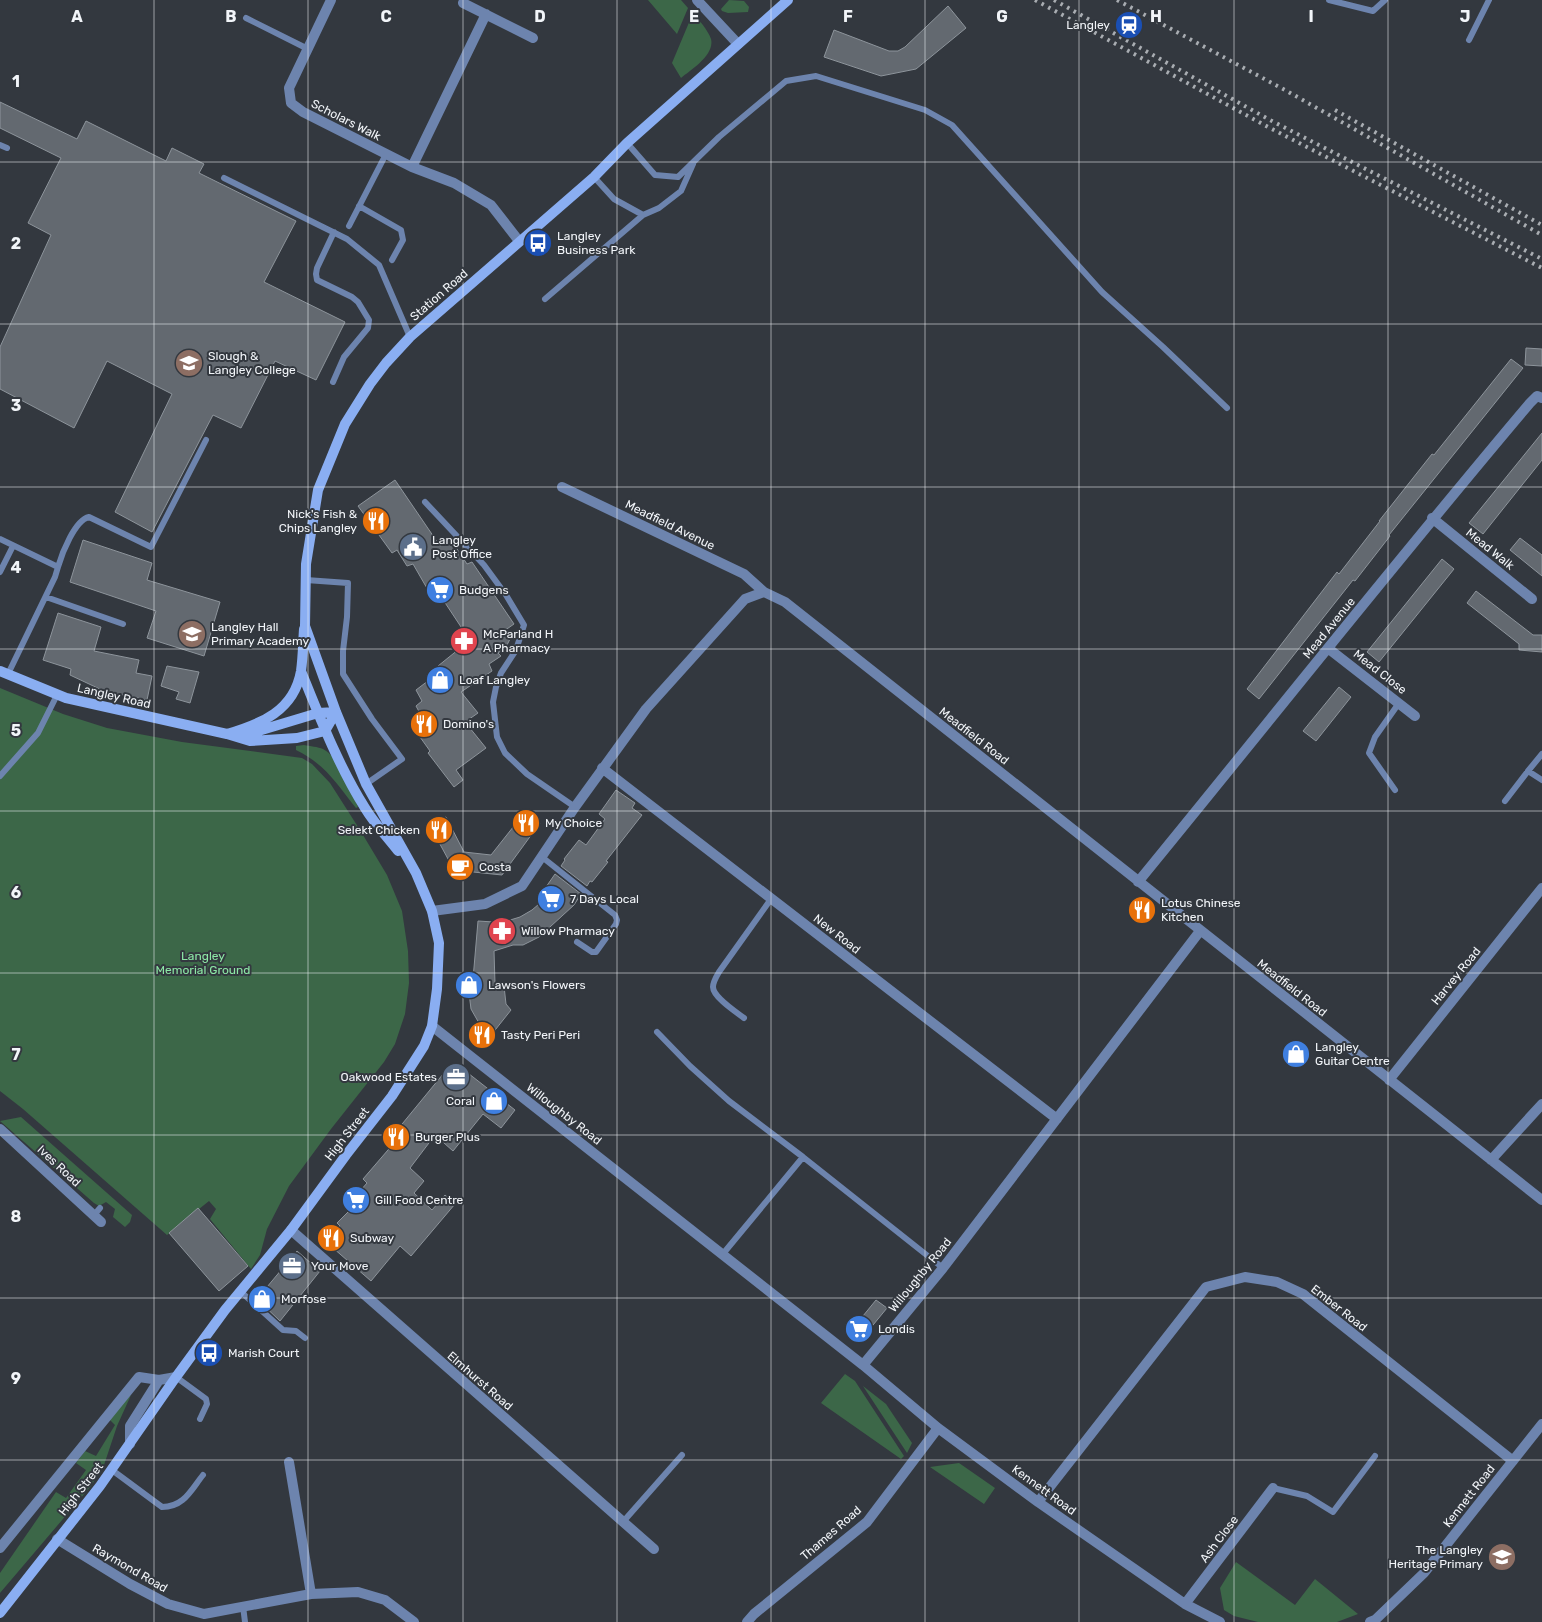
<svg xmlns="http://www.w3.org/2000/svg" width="1542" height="1622" viewBox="0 0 1542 1622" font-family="Rubik,sans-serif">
<rect width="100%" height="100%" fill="#33383f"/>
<!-- green -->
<path fill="#3c6748" d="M648,0h33l7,8 -11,26z
M729,0l15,1 5,6 -1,5 -20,1 -6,-2 -1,-2z
M693,13c6,7 15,17 18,26 4,16 -20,31 -30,39l-9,-15z
M0,688l63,26 44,14 75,14 120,16 10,6 18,19 30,47 27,45 15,36 6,40 1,32 -4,31 -10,30 -11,18 -53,67 -42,57 -22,43 -7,26 -9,14 -41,-50 6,-10 -7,-8 -42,34 -144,-126 -23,-18z
M304,745c6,1 14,2 19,4 16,8 28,42 35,58l-2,1c-20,-25 -30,-43 -60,-58v-4z
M21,1117l111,98 -2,7 -5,5 -12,-10 2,-8 -9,-7 -7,4 -5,-3 -94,-82z
M845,1374l10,7 49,75 -3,3 -80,-56z
M863,1386l23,18 26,39 -5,10z
M131,1395l-14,31 -13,39 -13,21 -91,107v-20l56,-81 10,6 20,-28 -10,-7 9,-12 11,5 19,-31 -7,-7z
M959,1463l36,25 -11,16 -54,-37z
M1236,1562l59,43 20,-26 43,35 -21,8h-79l-24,-6 -10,-6 -4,-22z"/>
<!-- building -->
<path fill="#636970" stroke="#8d949b" d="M948,6l18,22 -50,41 -35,7 -57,-19 10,-27 55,21h9l7,-4z
M0,102l77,37 9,-18 80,40 6,-13 32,16 -5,9 97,48 -32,61 81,40 -29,58 -41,-19 -34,67 -28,-13 -61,117 -37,-20 57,-118 -65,-33 -33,67 -74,-39v-42l51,-112 -23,-12 33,-65 -61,-30z
M1526,348l16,1v17l-17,-1z
M1511,359l12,9 -134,167 1,1 -35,45 -2,-1 -94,119 -12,-10 90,-117 2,2 41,-53h-1l53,-67 2,1z
M1542,433v27l-59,74 -14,-11z
M395,480l45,66 11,-6 16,24 5,-2 42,62 -10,7 6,8 -4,8 -8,6 3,3 -12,8 3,7 -31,21 17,21 -13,9 21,26 -30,22 7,10 -9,7 -26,-34 2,-2 -10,-14 5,-4 -9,-12 6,-4 -6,-11 6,-5 -6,-11 25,-19 -3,-5 21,-17 -3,-5 11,-8 -33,-50 -6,4 -15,-26 -6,2 -10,-16 -5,3 -34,-47z
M1520,538l22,17v21l-32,-26z
M83,540l69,23 -5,17 73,22 -16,54 -57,-18 9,-27 -86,-29z
M1442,559l12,10 -75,93 -12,-10z
M1476,591l57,44h9v17l-23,-2v-6l-52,-41z
M58,613l43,14 -7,24 45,9 -3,13 16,3 -5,24 -43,-9 -34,-16 1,-6 -28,-9z
M167,666l32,6 -9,31 -14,-4 3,-7 -18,-6z
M1339,687l12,10 -35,44 -13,-10z
M616,790l19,13 -3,5 10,7 -36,46 2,1 -16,20 -2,-1 -3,5 -26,-20 4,-6 -1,-1 15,-19 7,5 19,-26 -6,-5z
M525,812l15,11 -38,52 -48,-5 -25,-46 17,-7 18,35 27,3z
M555,874l26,20 -7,11 -35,32 -16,8h-10l-19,6 1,33 9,2 2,18 5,6 -23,29 -17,-30 -4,-32 6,2 5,-58 16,1 13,-1 13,-4 12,-7 21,-18 -7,-5z
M459,1066l56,44 -14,18 -18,-14 -30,37 -18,-16 -25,33 14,13 -10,12 18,17 13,-15 10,9 -44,52 -11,-10 -29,35 -46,-40 15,-15 -3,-3 14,-14 -4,-3 20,-23 -4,-4 31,-36 -5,-3 59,-72z
M198,1208l50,58 -29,25 -50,-58z
M297,1251l23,20 -40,50 -23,-22z
M876,1300l11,8 -23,28 -10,-9z"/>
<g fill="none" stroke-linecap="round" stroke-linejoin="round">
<!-- lane -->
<path stroke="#6d84ae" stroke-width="6" d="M1329,0l44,11 12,-11
M246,18l62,31
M1469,40l20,-40
M627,143l28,32 23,2 41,-40 67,-56 30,-5 109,34 27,15 150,167 61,55 64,61
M0,145l7,3
M594,177l20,22 29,16 16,-7 22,-17 12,-27
M224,178l123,61 32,26 31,72
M359,206l42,24 2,10 -11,20
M349,226l37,-72
M545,299l98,-84
M333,382l11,-25 24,-29 1,-8 -11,-18 -6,-5 -35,-17 -1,-6 1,-6 17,-36
M425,502l59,63 22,30 18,30 -8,25 -15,23 -5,14 -3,15 4,35 8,16 22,21 48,33
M0,539l58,28 -3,10 -47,97
M58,567c4,-14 17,-47 31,-50l62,30 55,-107
M0,572l13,-26
M306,580l42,3 -1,34 -4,34v23l29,45 30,40 -36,25
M46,597l77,27
M1528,771l14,-17
M0,776l38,-43 19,-38
M1395,790l-26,-37 6,-16 24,-34
M1505,801l23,-30 14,9
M542,857l73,58 2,5 -1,4 -20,28h-4l-15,-10
M744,1018c-8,-6 -31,-21 -31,-31 0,-5 3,-10 6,-15l52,-73
M657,1032l33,34 39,35 74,56 140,111
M94,1215l6,-7
M722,1255l81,-98
M240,1291l43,39 13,1 9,7
M176,1377l30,22 1,5 -7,15
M112,1470l50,37c22,0 29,-17 41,-32
M1273,1488l34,8 26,16 42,-56
M622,1523l60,-68
M243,1606l2,16"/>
<!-- street -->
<path stroke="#6d84ae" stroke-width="10" d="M331,0l-42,88 2,15 12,9 109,55 42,16 37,22 28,36
M697,0l41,44
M463,3l70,35
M412,167l74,-153
M562,487l182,87 20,18 21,10 757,598
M1432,518l100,81
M1329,649l86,67
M602,768l455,351
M1138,882c131,-160 259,-322 392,-479l7,-7 5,2
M432,911l53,-7 37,-18 53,-79 71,-98 99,-110 19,-7
M432,1026l431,339 80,-97 257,-337
M1389,1080l153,-192
M0,1129l101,93
M1491,1160l51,-56
M291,1230l363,319
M863,1365l75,63 100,74 147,102 35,18
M130,1444v-18l29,-46
M289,1462l22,132
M1038,1502l168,-215 39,-10 32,5 26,12 210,167
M57,1539l73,45 38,20 36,10 107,-20 47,-2 27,8 29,22
M0,1548l139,-171 20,3 17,-3
M1185,1604l88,-116
M747,1622l7,-8 113,-92 71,-94
M1370,1622l5,-2 49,-47 118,-149"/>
<!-- secondary -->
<path stroke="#8aaef2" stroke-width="10" d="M0,671l66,27 161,36 23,7 47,-3 28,-7 11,-19
M301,671c19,47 37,94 64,137 9,15 22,29 33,43
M227,734c34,-10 67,-23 74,-63 2,-14 2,-28 3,-42
M248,734l70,-21 18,-1
M0,1613l100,-127 76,-109 49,-67 66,-80 55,-75 46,-59 32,-50 8,-20 5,-37 2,-46 -7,-32 -16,-38 -50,-89 -30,-72 -31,-86 1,-62 12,-74 27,-66 25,-40 16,-21 24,-26 184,-160 33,-34 161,-143"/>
<!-- rail -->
<path stroke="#a9adb2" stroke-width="4" stroke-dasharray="2.5 5" stroke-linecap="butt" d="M1035,0l233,127 274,141
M1054,0l216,120 272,139
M1117,0l168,90 257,145
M1335,110l207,115"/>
</g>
<!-- grid -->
<path fill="none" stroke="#f2f5f9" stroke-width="1" stroke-opacity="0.55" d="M154,0v1622M308,0v1622M463,0v1622M617,0v1622M771,0v1622M925,0v1622M1079,0v1622M1234,0v1622M1388,0v1622M0,162h1542M0,324h1542M0,487h1542M0,649h1542M0,811h1542M0,973h1542M0,1135h1542M0,1298h1542M0,1460h1542"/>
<!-- icons -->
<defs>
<symbol id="station-disc" viewBox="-11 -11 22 22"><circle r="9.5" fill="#1a4fb4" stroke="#33383f"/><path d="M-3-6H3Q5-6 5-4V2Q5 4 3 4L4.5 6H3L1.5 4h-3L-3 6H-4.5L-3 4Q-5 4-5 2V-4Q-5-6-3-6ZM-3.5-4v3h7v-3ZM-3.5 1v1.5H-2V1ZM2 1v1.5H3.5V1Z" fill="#fff"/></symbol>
<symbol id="bus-disc" viewBox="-11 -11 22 22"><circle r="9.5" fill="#1a4fb4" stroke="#33383f"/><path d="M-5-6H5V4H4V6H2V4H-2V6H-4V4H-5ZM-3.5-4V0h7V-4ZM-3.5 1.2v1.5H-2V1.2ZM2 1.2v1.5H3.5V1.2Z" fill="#fff"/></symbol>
<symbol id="university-disc" viewBox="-11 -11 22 22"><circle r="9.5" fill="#8d6e63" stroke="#33383f"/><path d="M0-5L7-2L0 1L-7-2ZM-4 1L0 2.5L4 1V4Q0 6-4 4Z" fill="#fff"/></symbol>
<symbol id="restaurant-disc" viewBox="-11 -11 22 22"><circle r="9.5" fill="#e8710a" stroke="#33383f"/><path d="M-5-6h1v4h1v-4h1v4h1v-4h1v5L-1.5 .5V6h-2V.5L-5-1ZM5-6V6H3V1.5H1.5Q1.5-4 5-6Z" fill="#fff"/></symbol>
<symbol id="civic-disc" viewBox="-11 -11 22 22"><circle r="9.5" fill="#5c6f8a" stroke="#33383f"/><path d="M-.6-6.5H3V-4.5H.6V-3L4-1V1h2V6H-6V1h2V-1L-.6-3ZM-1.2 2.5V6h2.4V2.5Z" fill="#fff"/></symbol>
<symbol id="supermarket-disc" viewBox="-11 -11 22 22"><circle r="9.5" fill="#3f7fe0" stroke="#33383f"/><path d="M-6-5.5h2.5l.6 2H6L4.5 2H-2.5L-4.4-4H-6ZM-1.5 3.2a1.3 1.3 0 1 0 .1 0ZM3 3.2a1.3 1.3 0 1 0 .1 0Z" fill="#fff"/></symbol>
<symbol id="school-disc" viewBox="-11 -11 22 22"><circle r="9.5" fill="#8d6e63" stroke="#33383f"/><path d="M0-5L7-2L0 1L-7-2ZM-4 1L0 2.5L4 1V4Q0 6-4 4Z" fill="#fff"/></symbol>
<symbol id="pharmacy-disc" viewBox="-11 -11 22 22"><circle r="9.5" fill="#e0444e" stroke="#33383f"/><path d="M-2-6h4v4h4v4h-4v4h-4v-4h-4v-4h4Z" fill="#fff"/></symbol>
<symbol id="shop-disc" viewBox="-11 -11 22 22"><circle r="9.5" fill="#3f7fe0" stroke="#33383f"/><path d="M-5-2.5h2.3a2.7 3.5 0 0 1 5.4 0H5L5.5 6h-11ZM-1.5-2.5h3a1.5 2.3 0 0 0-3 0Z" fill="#fff"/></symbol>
<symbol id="cafe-disc" viewBox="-11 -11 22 22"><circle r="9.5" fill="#e8710a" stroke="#33383f"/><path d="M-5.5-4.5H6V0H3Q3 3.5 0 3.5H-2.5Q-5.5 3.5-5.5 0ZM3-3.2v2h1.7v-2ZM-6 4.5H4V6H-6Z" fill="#fff"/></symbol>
<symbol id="office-disc" viewBox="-11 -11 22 22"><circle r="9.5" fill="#5c6f8a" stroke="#33383f"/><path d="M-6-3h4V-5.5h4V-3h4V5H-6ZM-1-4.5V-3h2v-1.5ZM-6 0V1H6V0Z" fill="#fff"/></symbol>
</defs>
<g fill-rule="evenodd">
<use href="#station-disc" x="1113" y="9" width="32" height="32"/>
<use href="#bus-disc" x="522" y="227" width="32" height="32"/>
<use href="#university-disc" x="173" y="347" width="32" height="32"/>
<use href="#restaurant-disc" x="360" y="505" width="32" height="32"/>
<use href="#civic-disc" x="397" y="531" width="32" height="32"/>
<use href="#supermarket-disc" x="424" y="574" width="32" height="32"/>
<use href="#school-disc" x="176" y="618" width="32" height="32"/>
<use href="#pharmacy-disc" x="448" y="625" width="32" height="32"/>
<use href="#shop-disc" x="424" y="664" width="32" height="32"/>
<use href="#restaurant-disc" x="408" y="708" width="32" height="32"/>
<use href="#restaurant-disc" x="510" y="807" width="32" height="32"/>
<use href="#restaurant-disc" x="423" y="814" width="32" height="32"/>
<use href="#cafe-disc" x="444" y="851" width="32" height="32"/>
<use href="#supermarket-disc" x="535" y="883" width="32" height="32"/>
<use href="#restaurant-disc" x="1126" y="894" width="32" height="32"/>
<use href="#pharmacy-disc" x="486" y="915" width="32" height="32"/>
<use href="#shop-disc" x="453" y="969" width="32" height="32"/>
<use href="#restaurant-disc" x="466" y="1019" width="32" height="32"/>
<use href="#shop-disc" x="1280" y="1038" width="32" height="32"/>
<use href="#office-disc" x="440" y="1061" width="32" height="32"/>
<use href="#shop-disc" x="478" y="1085" width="32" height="32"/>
<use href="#restaurant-disc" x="380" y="1121" width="32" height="32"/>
<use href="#supermarket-disc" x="340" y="1184" width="32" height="32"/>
<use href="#restaurant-disc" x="315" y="1222" width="32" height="32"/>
<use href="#office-disc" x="276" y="1250" width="32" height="32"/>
<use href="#shop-disc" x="246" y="1283" width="32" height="32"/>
<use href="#supermarket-disc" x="843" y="1313" width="32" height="32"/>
<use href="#bus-disc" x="193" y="1337" width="32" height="32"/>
<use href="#school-disc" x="1486" y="1541" width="32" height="32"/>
</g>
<g text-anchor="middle" stroke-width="4" stroke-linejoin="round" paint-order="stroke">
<!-- poi labels -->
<g font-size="12" fill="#f2f5f9" stroke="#33383f" text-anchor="start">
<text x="1110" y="29" text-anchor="end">Langley</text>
<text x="557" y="240">Langley<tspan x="557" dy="14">Business Park</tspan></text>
<text x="208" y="360">Slough &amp;<tspan x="208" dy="14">Langley College</tspan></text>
<text x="357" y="518" text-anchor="end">Nick's Fish &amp;<tspan x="357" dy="14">Chips Langley</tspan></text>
<text x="432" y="544">Langley<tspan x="432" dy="14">Post Office</tspan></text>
<text x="459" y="594">Budgens</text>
<text x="211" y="631">Langley Hall<tspan x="211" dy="14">Primary Academy</tspan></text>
<text x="483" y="638">McParland H<tspan x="483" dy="14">A Pharmacy</tspan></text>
<text x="459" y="684">Loaf Langley</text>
<text x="443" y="728">Domino's</text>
<text x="545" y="827">My Choice</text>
<text x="420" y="834" text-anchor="end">Selekt Chicken</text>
<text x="479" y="871">Costa</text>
<text x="570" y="903">7 Days Local</text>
<text x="1161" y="907">Lotus Chinese<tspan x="1161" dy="14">Kitchen</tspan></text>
<text x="521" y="935">Willow Pharmacy</text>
<text x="488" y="989">Lawson's Flowers</text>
<text x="501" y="1039">Tasty Peri Peri</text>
<text x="1315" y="1051">Langley<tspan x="1315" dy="14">Guitar Centre</tspan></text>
<text x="437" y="1081" text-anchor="end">Oakwood Estates</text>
<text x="475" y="1105" text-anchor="end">Coral</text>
<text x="415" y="1141">Burger Plus</text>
<text x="375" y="1204">Gill Food Centre</text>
<text x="350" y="1242">Subway</text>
<text x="311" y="1270">Your Move</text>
<text x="281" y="1303">Morfose</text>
<text x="878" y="1333">Londis</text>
<text x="228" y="1357">Marish Court</text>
<text x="1483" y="1554" text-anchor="end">The Langley<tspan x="1483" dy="14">Heritage Primary</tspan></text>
</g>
<!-- street labels -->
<g font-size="12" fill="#f2f5f9" stroke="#33383f">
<text transform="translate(346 120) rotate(27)" y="4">Scholars Walk</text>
<text transform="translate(439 295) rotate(-41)" y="4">Station Road</text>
<text transform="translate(670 525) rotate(26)" y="4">Meadfield Avenue</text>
<text transform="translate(1490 549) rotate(39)" y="4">Mead Walk</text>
<text transform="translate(1329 628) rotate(-51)" y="4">Mead Avenue</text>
<text transform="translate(1380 672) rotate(38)" y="4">Mead Close</text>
<text transform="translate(114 696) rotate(13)" y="4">Langley Road</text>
<text transform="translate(974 736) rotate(38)" y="4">Meadfield Road</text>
<text transform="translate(837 934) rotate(38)" y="4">New Road</text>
<text transform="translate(1456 976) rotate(-51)" y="4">Harvey Road</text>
<text transform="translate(1292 988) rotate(38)" y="4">Meadfield Road</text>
<text transform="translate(564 1114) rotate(38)" y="4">Willoughby Road</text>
<text transform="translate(347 1134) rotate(-52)" y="4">High Street</text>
<text transform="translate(59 1166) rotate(43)" y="4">Ives Road</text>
<text transform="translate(920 1275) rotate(-51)" y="4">Willoughby Road</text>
<text transform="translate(1339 1308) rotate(38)" y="4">Ember Road</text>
<text transform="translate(480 1381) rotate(41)" y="4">Elmhurst Road</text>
<text transform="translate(81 1489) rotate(-52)" y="4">High Street</text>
<text transform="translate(1044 1490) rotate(36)" y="4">Kennett Road</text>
<text transform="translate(1469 1496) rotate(-52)" y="4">Kennett Road</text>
<text transform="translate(831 1533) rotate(-41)" y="4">Thames Road</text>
<text transform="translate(1219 1539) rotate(-53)" y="4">Ash Close</text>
<text transform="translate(130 1568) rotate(30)" y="4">Raymond Road</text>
</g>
<!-- park labels -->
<g font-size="12" fill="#8de7a6" stroke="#33383f">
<text x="203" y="960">Langley<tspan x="203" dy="14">Memorial Ground</tspan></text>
</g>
</g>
<g font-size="16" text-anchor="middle" font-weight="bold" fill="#f2f5f9" stroke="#33383f" stroke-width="4" stroke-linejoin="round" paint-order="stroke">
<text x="77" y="22">A</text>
<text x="231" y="22">B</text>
<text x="386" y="22">C</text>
<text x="540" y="22">D</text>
<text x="694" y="22">E</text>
<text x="848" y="22">F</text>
<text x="1002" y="22">G</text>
<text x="1156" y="22">H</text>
<text x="1311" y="22">I</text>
<text x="1465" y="22">J</text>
<text x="16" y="87">1</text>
<text x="16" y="249">2</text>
<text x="16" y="411">3</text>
<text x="16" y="573">4</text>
<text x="16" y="736">5</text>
<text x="16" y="898">6</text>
<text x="16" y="1060">7</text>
<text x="16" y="1222">8</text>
<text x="16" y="1384">9</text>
</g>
</svg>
